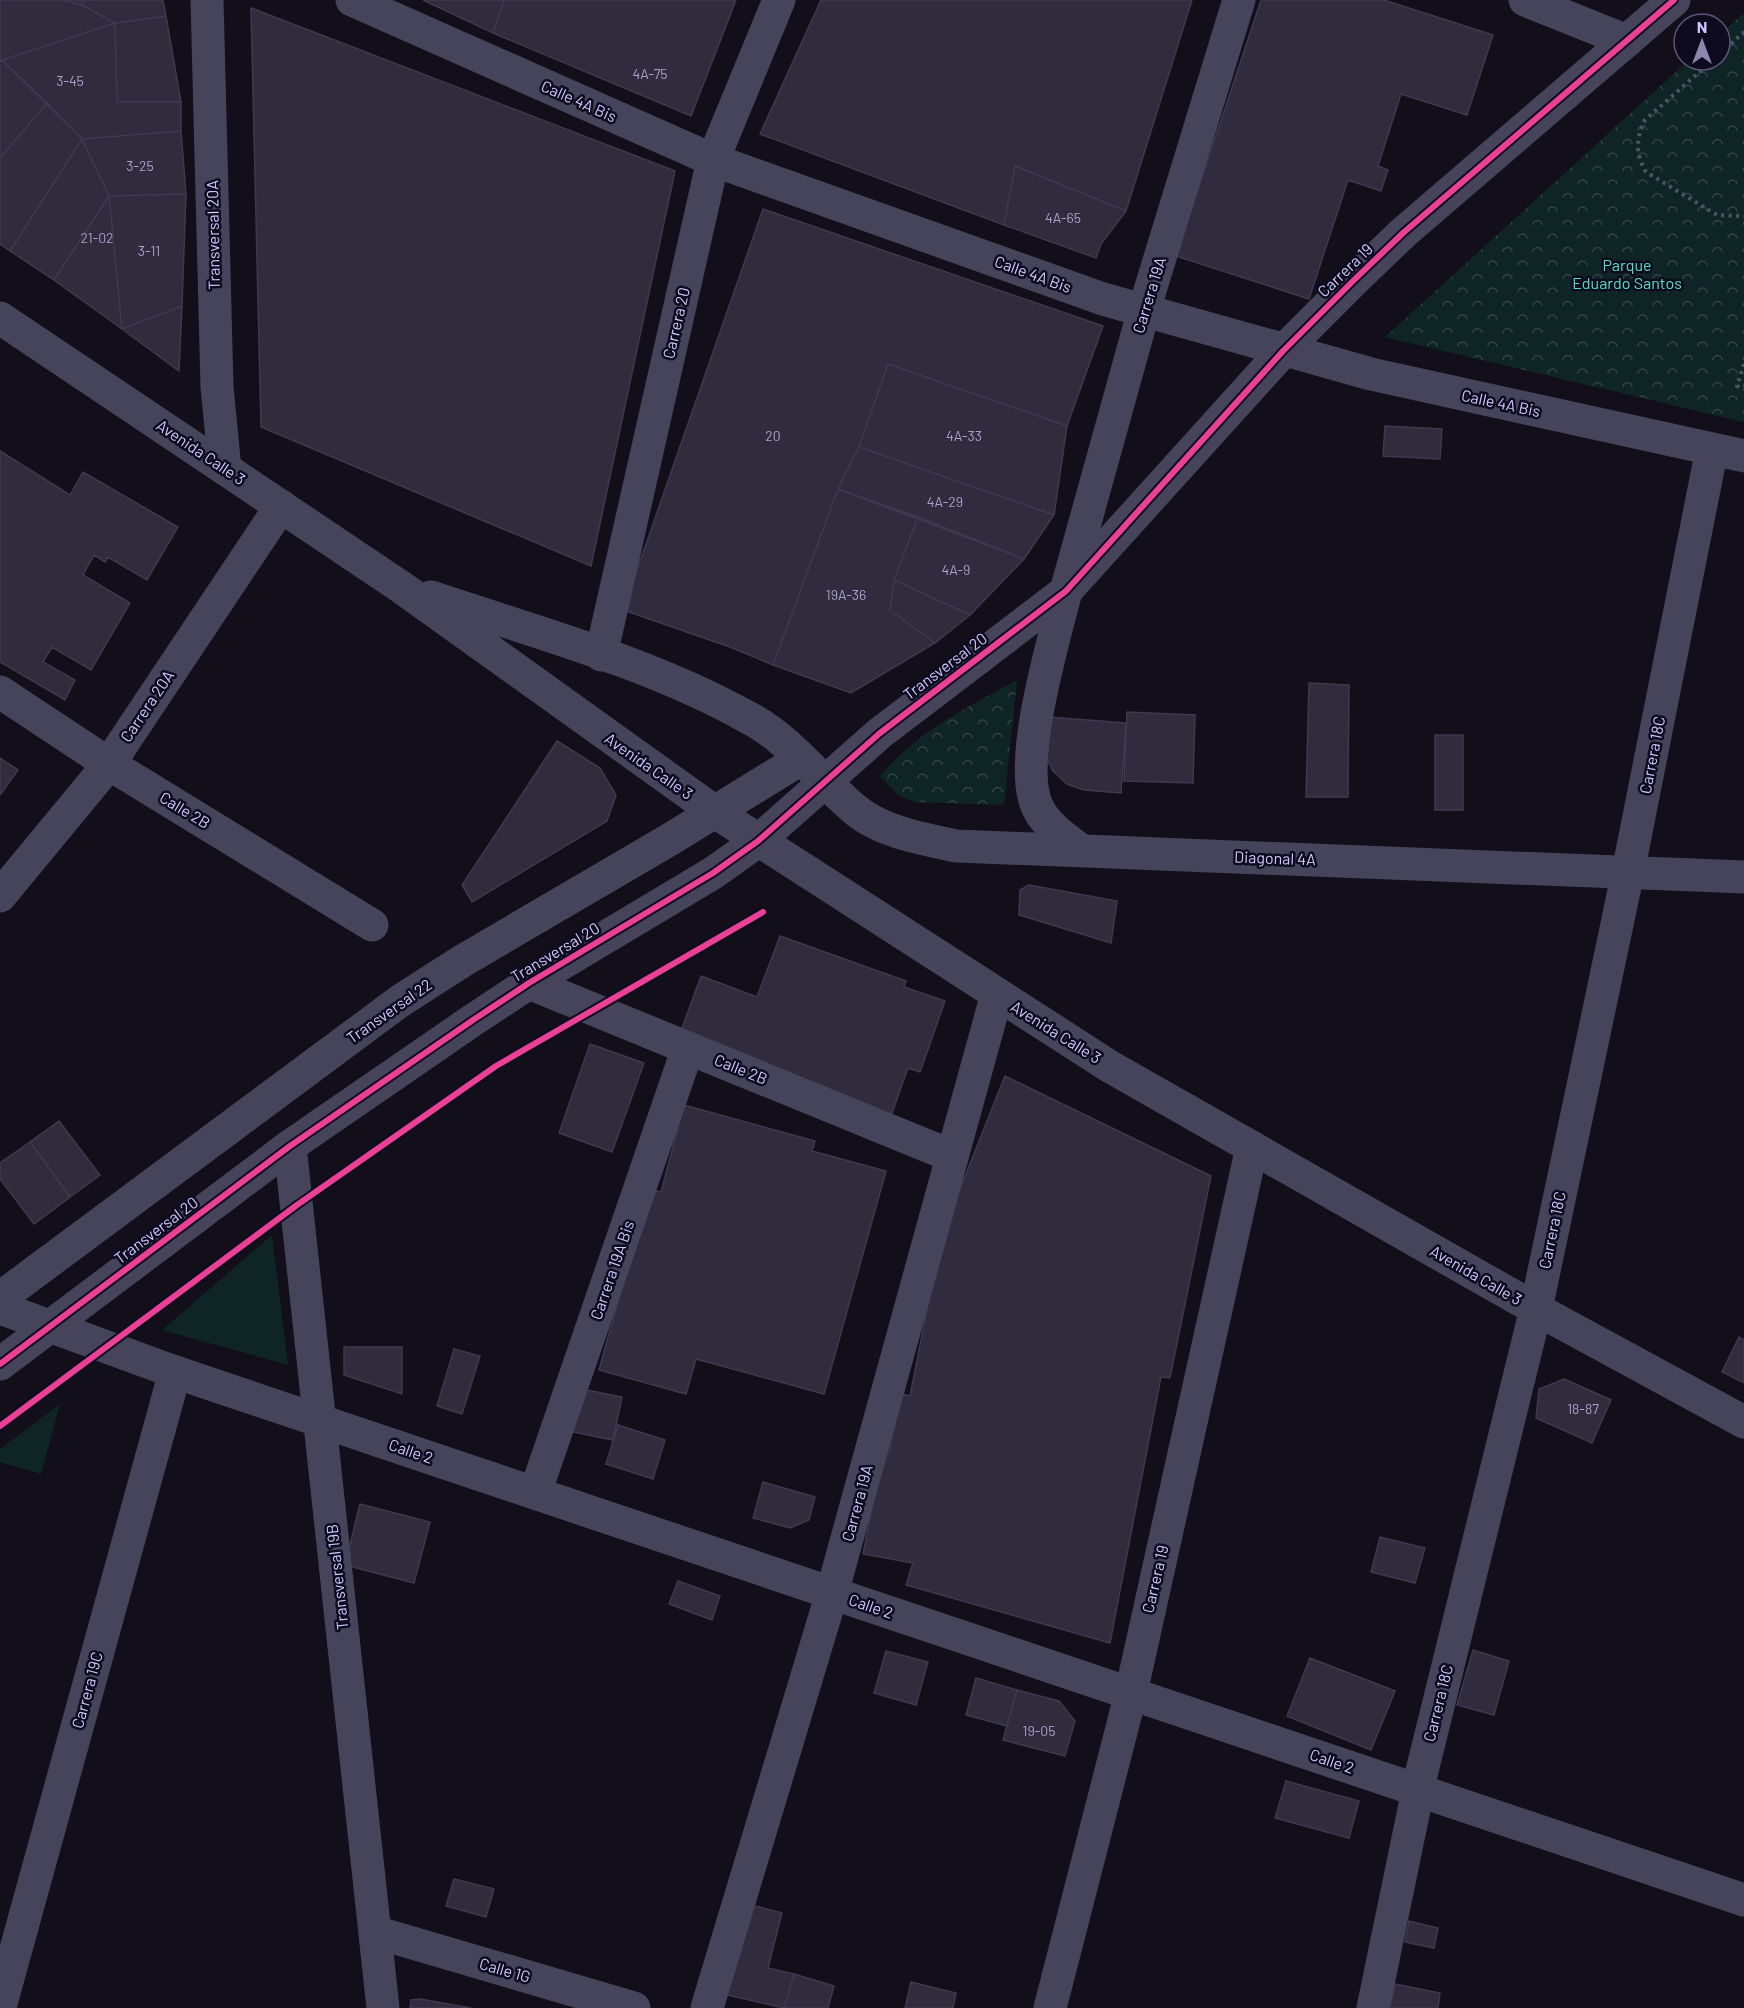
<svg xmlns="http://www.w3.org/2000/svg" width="1744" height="2008" viewBox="0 0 1744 2008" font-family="Barlow,sans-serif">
<defs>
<pattern id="park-crowns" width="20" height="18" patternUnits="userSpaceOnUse" patternTransform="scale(1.5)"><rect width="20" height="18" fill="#0f2525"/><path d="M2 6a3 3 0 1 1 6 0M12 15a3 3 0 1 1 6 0" fill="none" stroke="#314346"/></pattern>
</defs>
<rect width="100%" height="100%" fill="#120f1a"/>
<!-- grass -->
<path fill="#0f2525" d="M272,1235l16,130 -126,-35z
M60,1404l-19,70 -41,-12v-13z"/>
<!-- park -->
<path fill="url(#park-crowns)" d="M1744,13v409l-359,-85 304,-277h31v-26z
M1017,680l-13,125 -90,-3 -17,-8 -17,-18c40,-47 85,-67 137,-96z"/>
<!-- building -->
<path fill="#302c3d" stroke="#3d394f" stroke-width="1.5" d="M0,0h63l19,5 33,18 -113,37 -2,3z
M63,0h21l-2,5z
M84,0h79l3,16 -51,7 -33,-18z
M423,0h81l-11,33z
M504,0h232l-45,116 -198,-83z
M821,0h371l-66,211 -111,-45 -11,59 -244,-91z
M1261,0h123l109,35 -26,80 -66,-21 -23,72 10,4 -7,21 -33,-11 -39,119 -133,-43z
M251,8l424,163 -84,395 -330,-139z
M166,16l15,86h-64l-2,-79z
M115,23l2,79h64v29l-99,8 -80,-79z
M2,60l45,43 -47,55v-95z
M47,103l35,36 -72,112 -10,-7v-86z
M181,131l5,63 -77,2 -27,-57z
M82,139l27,57 -55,84 -44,-29z
M1015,166l111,45 -25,33 -5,14 -92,-33z
M186,194l-4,112 -60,23 -13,-133z
M109,196l13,133 -68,-49z
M763,209l340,117 -36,100 -179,-62 -29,83 -21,42 -65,176 -43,-18 -107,-37z
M182,306l-3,65 -57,-42z
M888,364l179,62 -13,89 -195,-68z
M1385,426l57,3 -2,30 -57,-3z
M859,447l195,68 -30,44 -186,-70z
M0,451l70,44 13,-23 95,55 -31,53 -39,-23 -3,5 -11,-7 -11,20 47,28 -39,67 -39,-23 -9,15 32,18 -10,20 -65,-38z
M838,489l80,28 -24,63 -4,30 45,33 -84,50 -78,-28z
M918,517l106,42 -54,56 -76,-35z
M894,580l76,35 -35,28 -45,-33z
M1309,683l40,2 -1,112h-42z
M1127,712l68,3 -2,68 -69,-2z
M1049,717l77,6 -5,70 -37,-3 -17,-6 -14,-13 -8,-16z
M1435,735h28v75h-28z
M557,741l43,27 16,27 -9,26 -135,81 -10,-17z
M0,758l18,12 -18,25z
M1029,885l88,16 -6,42 -92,-28 1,-25z
M780,936l126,45 -2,6 41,14 -25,71 -12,-4 -17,48 -213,-77 23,-63 56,21z
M590,1044l54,19 -32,89 -53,-19z
M1005,1076l206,100 -41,202 -9,-1 -51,266 -204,-58 7,-22 -50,-9 20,-103 6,1 12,-58 9,2 40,-203 8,1z
M684,1105l131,36 -3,10 74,20 -62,223 -128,-35 -10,35 -87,-24 50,-181 12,3z
M59,1121l41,54 -30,22 -40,-55z
M30,1142l40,55 -36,27 -34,-45v-16z
M1739,1337l5,3v43l-22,-11z
M344,1347h58v47l-58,-19z
M454,1349l26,7 -18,58 -25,-8z
M1564,1379l47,21 -19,43 -56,-25 3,-29z
M582,1389l40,8 -9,43 -40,-8z
M618,1425l47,15 -12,39 -47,-15z
M763,1482l52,15 -6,23 -19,8 -37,-10z
M360,1504l70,18 -16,61 -69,-18z
M1380,1537l45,11 -10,35 -44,-11z
M678,1581l42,15 -8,24 -43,-16z
M1473,1650l36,11 -15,54 -37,-10z
M886,1651l42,11 -12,43 -42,-12z
M1310,1658l85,33 -24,59 -84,-34z
M976,1678l41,12 -10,36 -41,-11z
M1017,1690l42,11 16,20 -10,35 -62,-16z
M1286,1781l73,20 -10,37 -74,-20z
M454,1879l40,10 -8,28 -40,-11z
M747,1904l35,9 -14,55 26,6 -10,34 -61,-14z
M1409,1921l29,7 -4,20 -29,-6z
M794,1974l40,12 -6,22h-44z
M911,1982l45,11 -3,15h-48z
M1395,1984l45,9 -2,15h-48z
M420,1999l51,9h-61l1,-8z"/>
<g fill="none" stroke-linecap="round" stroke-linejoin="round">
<!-- path -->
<path stroke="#485665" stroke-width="4" stroke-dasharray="3 4.5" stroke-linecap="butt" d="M1720,54l24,-22
M1713,60l-68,60c-9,18 -10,34 1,52l71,43 27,1
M1744,364l-7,22 7,3"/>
<!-- minor -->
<path stroke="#45445b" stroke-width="33" d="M207,0l10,387 8,82
M352,0l361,160 390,139 268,75 373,82
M1525,0l102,41
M1066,591l78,-281 95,-310
M601,655l112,-495 66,-160
M0,692l109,72 263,161
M0,896l109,-132 172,-258
M529,983l423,173
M290,1146l93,862
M535,1493l153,-445
M375,1932l259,76
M0,2007l175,-635
M707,2008l125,-415 165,-599
M1050,2008l81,-315 121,-546
M1373,2008l49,-237 114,-462 92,-437 84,-423"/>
<!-- tertiary -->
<path stroke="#45445b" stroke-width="33" d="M0,318l401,269 314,225 394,254 427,243 208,113
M1066,591c-12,49 -49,170 -29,215 8,19 29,33 45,45
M431,597c107,36 220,66 318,121 29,15 53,41 76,64 16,14 30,31 49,40 25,13 55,18 82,24l788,31
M0,1298l400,-297 64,-41 205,-120 132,-81
M0,1308l175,64 1569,528
M0,1364l290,-218 183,-126 56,-37 184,-110 45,-32 122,-108 186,-142 217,-240 71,-71 49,-47 271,-233"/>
<defs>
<path id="cycleway" d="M0,1364l290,-218 183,-126 56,-37 184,-110 45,-32 122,-108 186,-142 217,-240 71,-71 49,-47 271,-233
M0,1426l297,-221 199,-139 267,-154"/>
</defs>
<!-- cycleway casing -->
<use href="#cycleway" stroke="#0f0b1e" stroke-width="10"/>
<!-- cycleway -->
<use href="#cycleway" stroke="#ea4096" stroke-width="6"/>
</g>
<g text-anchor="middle" stroke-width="5" stroke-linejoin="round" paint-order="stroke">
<!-- number labels -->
<g font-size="14" fill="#a7a1ce">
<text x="650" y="79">4A-75</text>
<text x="70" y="86">3-45</text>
<text x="140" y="171">3-25</text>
<text x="1063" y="223">4A-65</text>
<text x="97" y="243">21-02</text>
<text x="149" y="256">3-11</text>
<text x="773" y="441">20</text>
<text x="964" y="441">4A-33</text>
<text x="945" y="507">4A-29</text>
<text x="956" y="575">4A-9</text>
<text x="846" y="600">19A-36</text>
<text x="1583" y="1414">18-87</text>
<text x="1039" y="1736">19-05</text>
</g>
<!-- street labels -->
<g font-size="16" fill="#cfc8ff" stroke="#0f0b1e">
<text transform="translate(579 101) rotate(24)" y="6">Calle 4A Bis</text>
<text transform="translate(213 235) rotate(-91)" y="6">Transversal 20A</text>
<text transform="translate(1345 270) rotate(-44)" y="6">Carrera 19</text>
<text transform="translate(1033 274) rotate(20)" y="6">Calle 4A Bis</text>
<text transform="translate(1149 295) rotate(-73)" y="6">Carrera 19A</text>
<text transform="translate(676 323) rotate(-77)" y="6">Carrera 20</text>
<text transform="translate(1501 403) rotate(12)" y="6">Calle 4A Bis</text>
<text transform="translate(201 452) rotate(34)" y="6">Avenida Calle 3</text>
<text transform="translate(945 666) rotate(-37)" y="6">Transversal 20</text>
<text transform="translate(147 706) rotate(-56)" y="6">Carrera 20A</text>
<text transform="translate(1652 755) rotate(-79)" y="6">Carrera 18C</text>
<text transform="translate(649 766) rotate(35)" y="6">Avenida Calle 3</text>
<text transform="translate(185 810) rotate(31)" y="6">Calle 2B</text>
<text transform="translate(1275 858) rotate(2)" y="6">Diagonal 4A</text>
<text transform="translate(555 952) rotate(-31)" y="6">Transversal 20</text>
<text transform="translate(389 1011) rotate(-35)" y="6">Transversal 22</text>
<text transform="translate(1056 1032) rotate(32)" y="6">Avenida Calle 3</text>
<text transform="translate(741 1069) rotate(22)" y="6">Calle 2B</text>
<text transform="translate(156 1230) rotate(-37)" y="6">Transversal 20</text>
<text transform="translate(1552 1230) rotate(-78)" y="6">Carrera 18C</text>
<text transform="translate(612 1270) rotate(-71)" y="6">Carrera 19A Bis</text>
<text transform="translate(1476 1275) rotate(30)" y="6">Avenida Calle 3</text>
<text transform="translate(411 1451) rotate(19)" y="6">Calle 2</text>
<text transform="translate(857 1503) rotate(-75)" y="6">Carrera 19A</text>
<text transform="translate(337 1577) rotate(-96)" y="6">Transversal 19B</text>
<text transform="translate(1155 1579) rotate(-77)" y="6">Carrera 19</text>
<text transform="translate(871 1606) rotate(19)" y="6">Calle 2</text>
<text transform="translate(87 1690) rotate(-75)" y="6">Carrera 19C</text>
<text transform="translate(1438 1703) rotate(-76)" y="6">Carrera 18C</text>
<text transform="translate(1332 1761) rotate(19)" y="6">Calle 2</text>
<text transform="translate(505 1970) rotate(16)" y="6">Calle 1G</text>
</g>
<!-- park labels -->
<g font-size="16" fill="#52e1bf" stroke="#0f0b1e">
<text x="1627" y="271">Parque<tspan x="1627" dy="18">Eduardo Santos</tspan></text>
</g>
</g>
<!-- north arrow -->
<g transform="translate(1702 42)"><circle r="28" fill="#0f0b1e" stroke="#5c5778" stroke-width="1.5"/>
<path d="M0-4.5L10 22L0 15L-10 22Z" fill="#8d87af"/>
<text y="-9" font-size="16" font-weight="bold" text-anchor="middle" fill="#cfc8ff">N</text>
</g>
</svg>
